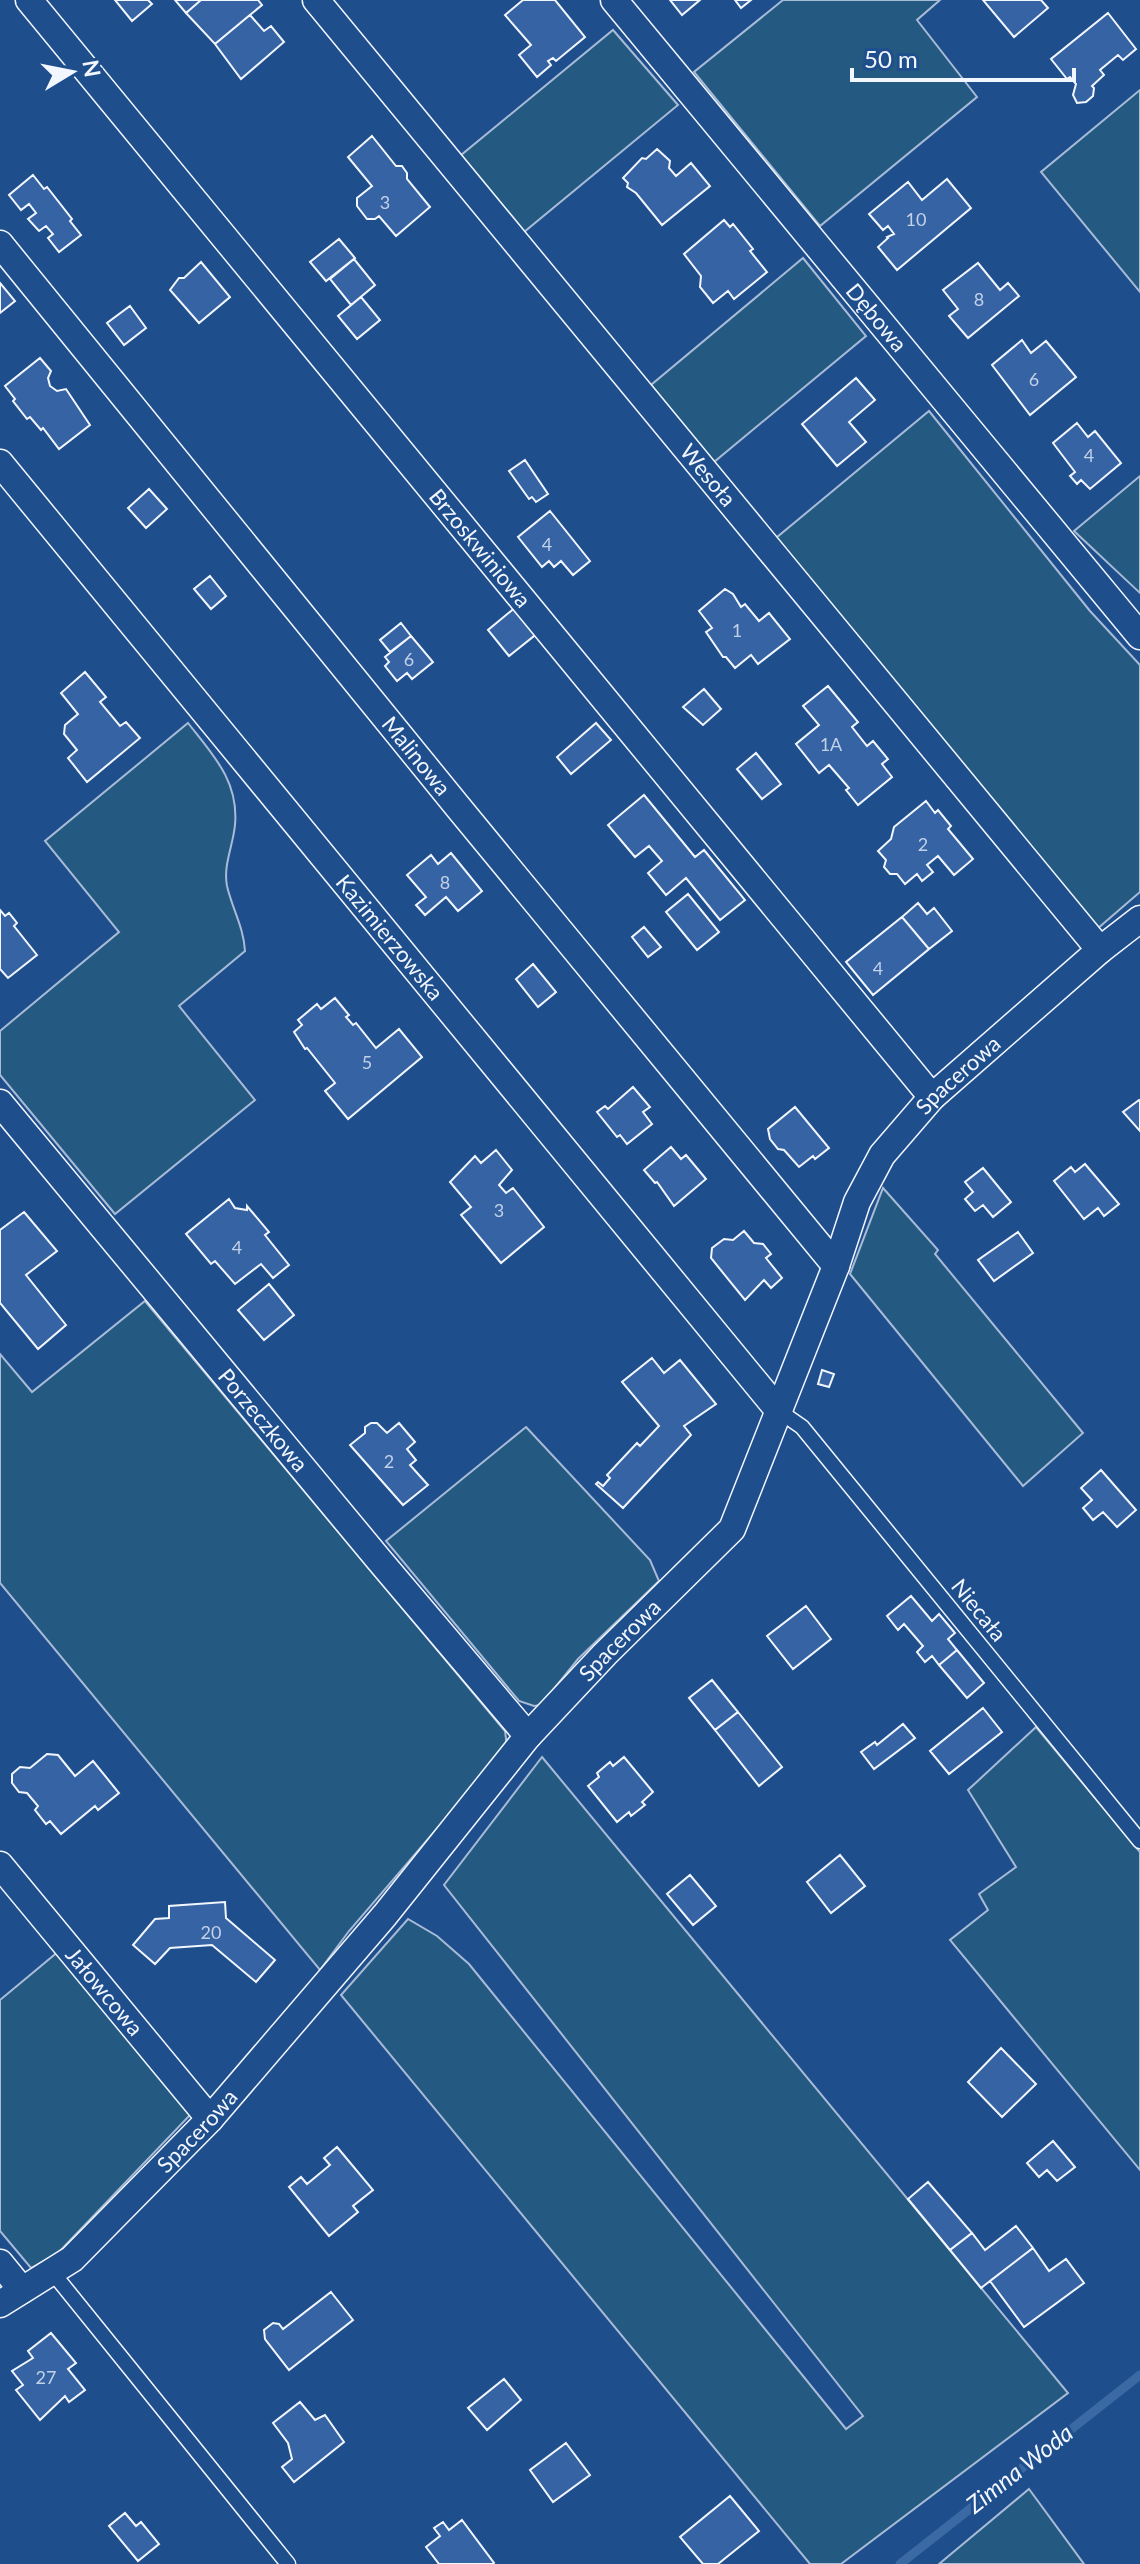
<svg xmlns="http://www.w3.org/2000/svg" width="1140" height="2564" viewBox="0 0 1140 2564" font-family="Lato,sans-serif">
<rect width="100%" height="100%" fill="#1f4e8c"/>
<!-- green -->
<path fill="#245a82" stroke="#a8bbd7" stroke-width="2" d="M783,0h157l-23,20 60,77 -157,129 -126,-154z
M613,30l65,75 -154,127 -64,-76z
M1140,90v202l-99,-120z
M803,258l63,78 -152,126 -63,-77z
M929,411l161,200 50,54v227l-43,37 -321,-391z
M1140,476v117l-66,-62z
M188,723c25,32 51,58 47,102 -2,21 -12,40 -8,61 5,22 17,42 18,65l-66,55 76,94 -140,114 -115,-139v-44l119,-99 -74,-91z
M883,1188l55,62 -3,4 148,179 -60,53 -173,-212z
M145,1301l360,430 2,16 -158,184 -29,39 -320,-387v-229l32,38z
M526,1427l124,133 9,21 -81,78 -37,46 -7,1 -15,-5 -133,-160z
M1036,1727l104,125v318l-190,-230 38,-30 -9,-16 37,-27 -48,-77z
M542,1757l526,636 -227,171h-31l-469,-569 67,-76 29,17 32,28 377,465 17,-13 -419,-531z
M59,1951l132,163 -133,139 -27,15 -31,-37v-231z
M1029,2489l55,75h-145z"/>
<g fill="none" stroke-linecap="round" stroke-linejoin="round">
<!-- stream -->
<path stroke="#3b69a3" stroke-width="9" d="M900,2564l240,-189"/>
</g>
<!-- building -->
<path fill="#3563a3" stroke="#f2f6ff" stroke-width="2" d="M115,0h33l4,4 -20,17z
M175,0h26l-15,13z
M201,0h57l4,5 -47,39 -29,-31z
M523,0h32l30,37 -29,24 -3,-3 -5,3 3,4 -14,12 -18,-22 12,-10 -26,-30z
M670,0h30l-18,15z
M735,0h16l-10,8z
M983,0h58l7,8 -34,29z
M1108,13l28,36 -13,11 -5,-5 -18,15 4,5 -12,11 2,2 -1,8 -7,6 -9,1 -4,-8 3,-11 -6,-7 -3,2 -16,-20z
M250,15l14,16 7,-5 13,16 -43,37 -26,-35z
M372,136l24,30h6l5,7v6l23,28 -34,29 -17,-20 -4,3h-8l-10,-13v-8l15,-12 -24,-29z
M657,149l13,12 -1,7 7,8 15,-13 19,23 -48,39 -26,-32 -9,-6 1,-4 -5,-5 19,-20 4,1z
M33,175l11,14 3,-2 25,32 -2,2 11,14 -22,17 -11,-14 5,-4 -7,-8 -7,5 -11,-12 8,-6 -7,-9 -8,6 -12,-15z
M947,179l24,29 -74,62 -19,-23 10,-9 -1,-1 7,-3 -6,-8 -5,4 -14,-16 39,-32 14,18z
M724,220l6,7 3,-3 20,25 -3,2 17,21 -33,27 -6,-8 -15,12 -13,-16 1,-11 -17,-22z
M339,239l16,19 -29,23 -16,-19z
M354,259l21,26 -24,20 -21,-26z
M201,262l29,35 -31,26 -29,-33 9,-12h5z
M978,263l22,27 8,-7 11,13 -51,42 -19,-22 9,-7 -15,-19z
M0,283l15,18 -15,12z
M361,297l19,23 -23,19 -19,-23z
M130,306l16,22 -22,17 -17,-22z
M1022,340l9,13 15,-12 30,36 -46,38 -38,-50z
M40,358l11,13 -3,7 2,8 7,5 9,-2 24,36 -31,24 -16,-21 -2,2 -11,-13 -3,2 -14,-18 2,-2 -10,-13z
M856,378l19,22 -26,22 17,20 -29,24 -35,-42z
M1077,423l11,14 7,-6 26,32 -31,26 -9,-9 -4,4 -7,-8 5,-4 -22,-29z
M525,460l23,34 -12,8 -4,-5 -3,2 -20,-28z
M149,489l18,20 -21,19 -18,-20z
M550,511l40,50 -17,14 -12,-14 -7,6 -5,-6 -7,6 -24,-30z
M210,576l16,20 -15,13 -17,-20z
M725,589l8,5 8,13 4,-3 14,17 10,-8 21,26 -32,25 -7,-9 -16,13 -9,-11h-3l-17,-25 6,-4 -13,-17z
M517,606l22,26 -30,24 -21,-26z
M401,623l10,13 -21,16 -10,-12z
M411,636l22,26 -21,17 -5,-6 -10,8 -12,-15 4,-4 -4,-5z
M85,672l21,25 -6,5 20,24 6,-4 14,16 -53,44 -19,-24 9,-8 -13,-16 1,-9 13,-11 -17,-21z
M828,686l30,36 -6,5 15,19 6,-5 15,18 -6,5 10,13 -34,28 -12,-15 3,-2 -20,-23 -10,8 -23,-29 23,-19 -16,-19z
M704,689l17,20 -18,16 -20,-18z
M596,723l15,17 -40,34 -14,-17z
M756,753l25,31 -19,15 -25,-30z
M644,795l51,62 9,-7 41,50 -25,20 -34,-42 -20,17 -18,-22 14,-12 -13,-15 -14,11 -27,-32z
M926,801l9,12 3,-3 13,16 -3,3 25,30 -19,16 -16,-19 -11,9 6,7 -11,9 -5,-7 -12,10 -8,-10h-7l-6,-7 2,-7 -8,-9 13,-12 3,-12z
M451,853l31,38 -24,20 -12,-14 -21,18 -9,-10 10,-8 -19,-22 24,-20 7,9z
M688,894l31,38 -22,18 -31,-38z
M918,903l9,11 7,-6 18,23 -23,18 -27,-32z
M0,910l5,6 4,-3 8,10 -3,3 23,29 -29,23 -8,-9z
M902,917l27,32 -56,46 -27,-33z
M644,927l17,20 -13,10 -16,-20z
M533,964l23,28 -18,15 -22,-28z
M335,998l14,17 -3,2 7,8 3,-2 20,25 23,-19 23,28 -74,62 -23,-28 10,-8 -28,-35 -2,1 -11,-17 8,-7 -4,-5 19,-16 4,5z
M633,1087l17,20 -7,5 9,12 -25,20 -7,-9 -3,2 -20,-25 8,-6 3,3z
M1139,1100l1,1v30l-17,-19z
M795,1107l34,41 -14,11 -2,-3 -14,11 -15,-17 -6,-1 -8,-10 -2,-10z
M671,1147l10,12 5,-4 20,24 -32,27 -17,-24 -2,1 -11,-13z
M496,1150l16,20 -13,15 7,8 7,-5 31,39 -43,36 -40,-48 10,-8 -21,-25 25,-26 6,7z
M1085,1164l34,40 -15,12 -6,-8 -14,11 -30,-38 17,-14 4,5z
M983,1168l28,34 -18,15 -10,-12 -8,6 -10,-12 8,-7 -8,-10z
M229,1199l6,9 12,2v-4l22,26 -4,3 24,30 -16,13 -12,-14 -26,20 -20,-23 -4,3 -25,-30z
M24,1212l33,39 -31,24 40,50 -28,24 -38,-46v-73z
M744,1231l10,12 9,1 8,10 -5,4 16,20 -11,10 -7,-8 -19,20 -34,-42 1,-10 12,-9 9,1z
M1018,1232l15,21 -39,28 -16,-21z
M269,1284l25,31 -30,25 -26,-30z
M652,1358l12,15 16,-13 36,44 -32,22 7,9 -68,73 -27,-24 2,-2 5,4 7,-8 -3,-3 30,-32 3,3 19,-20 -37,-44z
M822,1370l12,4 -5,13 -11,-3z
M371,1423h6l10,10 12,-10 16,19 -8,7 9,11 -6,5 18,20 -25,20 -53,-60 15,-12v-6z
M1101,1470l35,40 -19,17 -14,-15 -10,8 -10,-12 9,-8 -11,-12z
M911,1596l21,25 7,-7 16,19 -7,6 9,11 -18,15 -7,-9 -7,6 -8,-10 6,-6 -19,-22 -6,6 -11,-14z
M806,1606l25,33 -38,30 -26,-33z
M957,1650l27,33 -17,15 -28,-33z
M712,1680l26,32 -23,18 -26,-32z
M983,1708l19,24 -53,42 -19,-23z
M738,1712l44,55 -23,19 -44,-56z
M903,1724l12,14 -41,31 -13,-17 14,-10 2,3z
M47,1754l11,1 17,21 18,-15 26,32 -21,17 -3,-4 -34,28 -11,-13 -4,3 -11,-14 3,-4 -11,-13 -8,-1 -7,-9v-9l8,-7 10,1z
M624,1757l29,35 -11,10 3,3 -14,11 -2,-4 -12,10 -29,-36 11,-9 -2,-4 13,-11 3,4z
M840,1855l25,31 -34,27 -24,-31z
M690,1875l26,31 -23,19 -26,-31z
M225,1902l1,16 49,42 -19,22 -44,-37 -42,3 -15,16 -22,-19 22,-26 14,-1v-12z
M1001,2048l35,36 -34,33 -34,-35z
M1053,2141l22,26 -18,14 -10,-11 -8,7 -12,-14z
M337,2147l36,43 -20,16 5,6 -29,24 -40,-49 12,-10 6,7 23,-19 -6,-7z
M928,2182l44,51 -22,17 -42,-51z
M1016,2226l17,22 -52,40 -31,-38 22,-17 13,17z
M1033,2248l16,23 17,-12 18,24 -60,44 -34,-46z
M331,2292l22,28 -64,50 -24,-31 -1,-9 9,-7 6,1 4,5z
M51,2333l25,30 -8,6 17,21 -16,12 -4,-6 -25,24 -24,-30 7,-5 -11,-14 21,-13 -5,-7z
M504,2379l17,21 -34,30 -19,-22z
M300,2402l15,18 10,-5 19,27 -50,40 -12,-15 10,-8 -4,-16 -15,-20z
M566,2443l24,32 -37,27 -23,-32z
M730,2496l29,35 -41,33h-15l-23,-27z
M125,2513l11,13 5,-4 18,22 -21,17 -29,-35z
M462,2520l32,43 -1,1h-54l-13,-17 14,-11 -6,-8 9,-6 6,8z"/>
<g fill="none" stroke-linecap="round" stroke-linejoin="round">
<defs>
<path id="lane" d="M779,1411l23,16 338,414
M53,2273l235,291"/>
<g id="street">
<path id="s1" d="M29,0l903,1097"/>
<path id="s2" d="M316,0l784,950"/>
<path id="s3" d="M614,0l526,636"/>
<path id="s4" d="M0,244l458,563 378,459"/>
<path id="s5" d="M0,463l779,948"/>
<path id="s6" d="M0,1103l380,458 148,175"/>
<path id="s7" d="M0,1865l210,254"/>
<path d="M0,2263l22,27"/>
<path id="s8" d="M0,2304l72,-45 138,-140 175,-204 143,-179 77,-82 127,-125 104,-263 21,-64 25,-47 50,-58 168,-147 40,-31"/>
</g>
</defs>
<!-- lane casing -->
<use href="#lane" stroke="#f2f6ff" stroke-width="17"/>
<!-- street casing -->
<use href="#street" stroke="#f2f6ff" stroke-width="29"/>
<!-- lane -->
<use href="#lane" stroke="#1f4e8c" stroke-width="14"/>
<!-- street -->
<use href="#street" stroke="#1f4e8c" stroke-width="26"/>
</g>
<g text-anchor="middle" stroke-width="6" stroke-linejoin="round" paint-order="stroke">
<!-- number labels -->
<g font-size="18" fill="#c3d1e8">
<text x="385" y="209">3</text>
<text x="916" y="226">10</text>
<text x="979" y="306">8</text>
<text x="1034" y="386">6</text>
<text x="1089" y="462">4</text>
<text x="547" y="551">4</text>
<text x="737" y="637">1</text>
<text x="409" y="666">6</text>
<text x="831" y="751">1A</text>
<text x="923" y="851">2</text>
<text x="445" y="889">8</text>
<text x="878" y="975">4</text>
<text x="367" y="1069">5</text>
<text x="499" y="1217">3</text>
<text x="237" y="1254">4</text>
<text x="389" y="1468">2</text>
<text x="211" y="1939">20</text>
<text x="46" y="2384">27</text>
</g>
<!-- street labels -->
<g font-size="22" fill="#f2f6ff" stroke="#1f4e8c">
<text dy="8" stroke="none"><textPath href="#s3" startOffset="412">Dębowa</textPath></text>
<text dy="8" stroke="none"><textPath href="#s2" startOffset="616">Wesoła</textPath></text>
<text dy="8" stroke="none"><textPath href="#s1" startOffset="710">Brzoskwiniowa</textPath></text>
<text dy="8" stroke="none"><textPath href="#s4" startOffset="660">Malinowa</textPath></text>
<text dy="8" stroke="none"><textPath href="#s5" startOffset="614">Kazimierzowska</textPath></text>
<text dy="8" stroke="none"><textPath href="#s8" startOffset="1584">Spacerowa</textPath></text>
<text dy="8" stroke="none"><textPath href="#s6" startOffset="412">Porzeczkowa</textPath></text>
<text transform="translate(979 1610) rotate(51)" y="8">Niecała</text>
<text dy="8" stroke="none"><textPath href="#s8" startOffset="912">Spacerowa</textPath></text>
<text dy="8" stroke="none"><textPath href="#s7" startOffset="164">Jałowcowa</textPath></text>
<text dy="8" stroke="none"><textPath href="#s8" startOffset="264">Spacerowa</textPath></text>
</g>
<!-- water labels -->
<g font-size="24" font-style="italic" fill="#f2f6ff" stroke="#1f4e8c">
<text transform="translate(1020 2469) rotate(-38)" y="8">Zimna Woda</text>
</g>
</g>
<!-- north arrow -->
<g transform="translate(72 72) rotate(80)" stroke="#1f4e8c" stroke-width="6" paint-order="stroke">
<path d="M0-6L14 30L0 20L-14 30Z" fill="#f2f6ff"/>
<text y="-12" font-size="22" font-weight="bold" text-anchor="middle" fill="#f2f6ff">N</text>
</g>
<!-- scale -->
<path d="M852 68v12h222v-12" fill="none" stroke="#f2f6ff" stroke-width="4"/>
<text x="864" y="68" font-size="24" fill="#f2f6ff" stroke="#1f4e8c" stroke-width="6" paint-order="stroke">50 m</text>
</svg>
